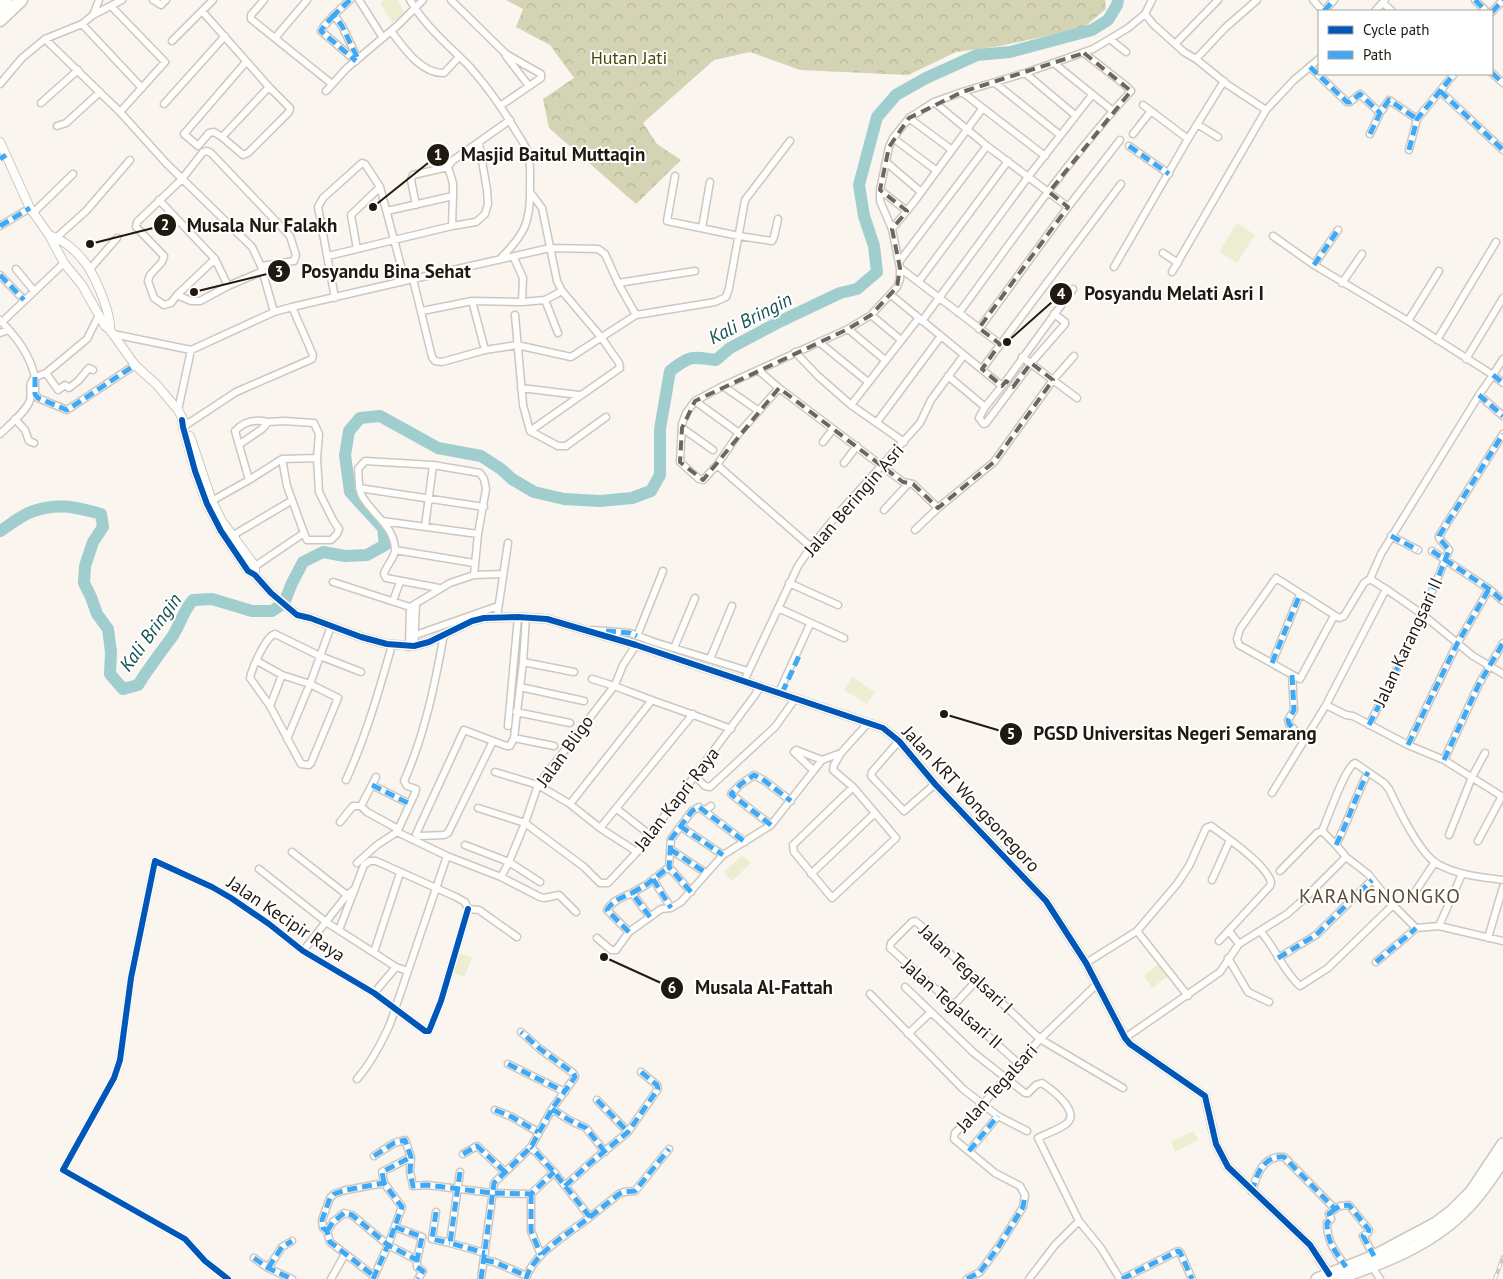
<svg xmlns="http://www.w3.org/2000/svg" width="1503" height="1279" viewBox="0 0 1503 1279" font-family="'PT Sans',sans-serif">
<defs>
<pattern id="forest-crowns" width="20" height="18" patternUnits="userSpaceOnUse" patternTransform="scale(1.25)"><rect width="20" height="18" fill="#d4d4b5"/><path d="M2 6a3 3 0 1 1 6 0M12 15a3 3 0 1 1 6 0" fill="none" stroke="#b6b59a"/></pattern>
</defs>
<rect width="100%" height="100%" fill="#faf5ef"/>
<!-- grass -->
<path fill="#ededd2" d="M385,0h12l9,14 -14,8 -12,-19z
M1237,223l18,12 -18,28 -18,-11z
M852,677l23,15 -8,12 -23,-14z
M742,855l9,8 -19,18 -8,-9z
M459,953l13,5 -8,19 -13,-5z
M1160,963l9,12 -17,13 -8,-12z
M1193,1131l5,9 -23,12 -4,-10z"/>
<!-- forest -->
<path fill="url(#forest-crowns)" d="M506,0h599l1,9 -23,19 -83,18 -44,6 -48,23 -108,-5 -50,-18 -36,8 -71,63 14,21 24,16 -45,44 -87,-76 -6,-29 31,-21 -24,-33 -34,-18 7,-18z"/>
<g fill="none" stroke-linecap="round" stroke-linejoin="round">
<!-- river -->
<path stroke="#a0cece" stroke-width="12" d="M0,531c10,-6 20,-15 31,-19 26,-10 44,-5 70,2l2,13 -10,15 -8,24 -1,17 7,14 6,17 11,15 3,23 -1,22 13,15 15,-4c10,-16 22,-32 34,-48 8,-12 11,-26 21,-37l19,-1 40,12h20l12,-8 8,-20 11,-21 20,-10 22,4 22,-1 18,-10 -2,-17 -33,-36 -5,-37 4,-24 11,-13 20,-2 58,32 43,8 20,13 11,10 22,13 30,7 36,2 32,-3 19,-7 9,-16v-46l10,-58c20,-15 20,-15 46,-11l14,-12 51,-27 59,-28 17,-4 20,-17 -3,-26 -10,-30 -5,-31 18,-68 19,-22 30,-17 51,-23 33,-3 82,-22 16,-10 9,-15 1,-5"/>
<defs>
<path id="minor" d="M153,0l8,5 5,-5
M264,0l-13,15v4l81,65
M350,0l-16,15 8,11 16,33
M359,0l24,38
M410,0c14,25 38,45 58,65 19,21 35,44 49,68 4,6 9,13 11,20 3,11 2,22 2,34 1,36 -6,48 -31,73
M451,0l55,54 35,20v4l-41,28
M1313,0l10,11
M1475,0l11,11
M1383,3l9,8
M111,6l54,56 -45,50
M202,11l67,76 21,21 -1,4 -41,41 -5,2 -21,-18
M1324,11l10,-11
M1375,11l10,-11
M1492,12l11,-12
M1145,14l8,10 31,28 12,7 32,26 38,25
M93,15l6,-15
M334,15l-10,11 -3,5 35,30
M82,24l60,64
M391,31c12,16 30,43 53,42l15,-16
M275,38l32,-38
M45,39l75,73 46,51 86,84 9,19 13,46
M1110,39l16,13
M172,41l41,-41
M1175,44l43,-44
M506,56l23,30
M1196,59l29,-31 32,-28
M246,62l-62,72 14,12 11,-13 5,-1 8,5 47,-50
M1055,64l58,47
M1310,67l37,35h3l10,-8 20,19
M1025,73l50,42
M1492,73l11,10
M995,83l65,52
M0,84l22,-26 23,-19 37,-15 11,-9 29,-15
M326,91l21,-23 51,-43 25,-25
M1440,91l63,59
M962,92l83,64
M934,102l53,44 81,61
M41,103l37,-33
M164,104l61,-68
M1143,105l45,34
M909,118l43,32
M1197,124l21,13
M57,126l9,-3 34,-31
M1133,134l18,-23
M1370,134l10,-21 9,-13 28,19
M893,138l44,33
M1129,146l40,28
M1409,150l8,-31 37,-45
M886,162l35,30
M675,176l-8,45 72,15 33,5 2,-4 4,-18
M880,190l27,21
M159,200l56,59 13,27
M416,205l-5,-25 2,-5 35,-8 4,-6 58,-41
M387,211l66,-15v-13l-5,-16
M33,213l40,-39
M0,226l30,-18
M452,226l1,-30
M702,228l8,-46
M892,229l22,-27 68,-93
M1273,236l41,29 94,56 85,54 -14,20 -98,159 -11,25 16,10 -60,116 20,10 7,1 55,29 36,15 59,37
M57,237l29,-26 44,-51
M357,249l-6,-34 29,-28
M1163,253l15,10
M328,256l124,-30 24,-4 9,-8 3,-10 -1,-14 -8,-47
M514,258l9,20 -1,24
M215,259l-38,36 -6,8 -7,2 -10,-7 -6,-17 2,-6 12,-13 2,-6 -28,-29 1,-5 45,-43 21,-27 4,-1 4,2 79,83 6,19 -2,6 -33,5
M899,262l88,-116
M1314,265l24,-35
M1114,267l74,-128 36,-58
M900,268l100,76
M16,269l18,22
M90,269l27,-31
M1172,272l94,-162 28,-30 25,-21
M0,275l24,25
M413,279l137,-31 48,1 7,5 13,29 18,32
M919,281l89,-120
M618,283l77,-12
M1342,283l20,-29
M177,295l14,6h9l28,-15 35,-15
M891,295l111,91
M335,298l-17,-91 5,-9 39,-35 3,1 15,23 25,94
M545,300l13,33
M472,301l13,49
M422,311l50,-10 50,1 23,-2 17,-9
M959,313c55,-75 109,-153 172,-222l-6,-6 -41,-32
M515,315l8,90 7,26 28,15h8l40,-29
M871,315l30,25
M0,320c17,18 29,33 35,57l11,-4 41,-34 12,-24
M922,321l106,-144 64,-82
M1408,321l31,-50
M2,322l62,-59
M848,329l37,31
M979,329l89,-122 52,-67
M0,333l9,-3
M113,334l78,16 83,-38 18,-5 121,-28 19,78 3,4 7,1 43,-12 32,-5 54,12 65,-42 79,-13 11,-5 3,-9 16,-88 45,-59
M1437,340l59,-98
M819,342l49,40
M795,352l23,24 33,29 53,37
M1022,357l55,41
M1466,359l37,-61
M1503,359l-10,16 10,8
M982,369l139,-185
M758,370l21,18 124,94 10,2 25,24 56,-46 59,-82 21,-24
M46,373l12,17 7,-5 4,3 9,-7 11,-13 4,2
M948,376l37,31 -6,11 5,6 2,-1 45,-60 34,-39v-2l-11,-8
M35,377v17l3,4 29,12 68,-45
M723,386l36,25
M521,388l58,7
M1479,395l24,21
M695,401l44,32 40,-45
M851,405l67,-86
M985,407l21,-26 67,-92
M178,410l13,-60
M15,419l10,11 4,11 5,2
M877,422l64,-86
M183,427l53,-35 76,-33 1,-4 -21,-48
M682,428l31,22
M530,431l90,-63 -1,-5 -18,-26 -39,-46 -5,-10 -15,-73 -12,-16
M739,433l-22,32 -14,15 -4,-1 -19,-17 2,-38 4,-11 9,-12 28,-15 125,-57 23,-14 26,-28 3,-8v-11l-8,-39 -12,-28v-11l9,-43 4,-9 16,-20 25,-16 28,-10 63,-19 68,-24 35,-21 17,-14 7,-14
M0,434c8,-8 27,-23 30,-34 2,-9 -3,-15 5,-23
M823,442l10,-13
M240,444l22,-15 6,-7c-13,-3 -24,-1 -33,9l14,49
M282,459l5,27 17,47
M844,463l13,-17
M717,465l94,82
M359,488l125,19
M208,503l41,-23 33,-21 35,-1
M884,510l25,-27
M382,521l96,13
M425,527l8,-62
M915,530l23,-22
M1391,536l27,14
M230,537l61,-36
M395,550l79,13
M1432,551l57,38 14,12
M251,569l53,-36 3,7h24l6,-6 2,-5 -6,-9 -14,-28 -2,-34 2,-24 -5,-11 -30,-2 -16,1
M333,582l77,25 40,-24 24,-8 29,-1
M789,583l49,22
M439,588l-53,-10 -2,-4c2,-9 11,-15 11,-25 -1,-23 -23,-35 -33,-53 -4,-7 -3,-18 -4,-27l7,-8 68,4 47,8 4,6 2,10 -8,45 -4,41
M1386,589l36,25 51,42 30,18
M393,601l7,-19
M778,608l66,30
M1334,616l-34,63 -61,-34 -2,-6 3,-10 36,-51 63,40 5,-2 20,-33 6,-4
M497,617l11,-74
M593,630l37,3 24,9 94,29
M637,636l26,-65
M410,637l88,-31
M414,646l2,-42
M409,647l1,-40
M674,648l21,-50
M710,659l22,-53
M257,661l25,14 28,9 28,14 -27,65 -2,2 -8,-1 -31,-58 -20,-28c2,-10 16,-42 25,-44l45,22 41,16
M523,662l51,10
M1272,663l28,-69
M1292,675l2,35 -6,10 1,4 15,16
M592,679c22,6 40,14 62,22 26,9 51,18 77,28
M744,681l54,-115 13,-19 25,-31 84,-93 11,-23 33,-45
M520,687l64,14
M779,692l31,-68
M270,706l12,-31
M516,712l54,11
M1369,725c29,-57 57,-115 80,-175l-10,-12v-2l64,-102
M508,726l10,-109
M464,730l29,11 -45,92 -4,2 -24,1 -4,-2 1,-2z
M514,738l40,8
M287,739l23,-55 21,-58
M493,741l14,5h3l4,-8 9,-76 3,-45
M899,741l-27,31 -1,4 33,35 31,-27
M1408,745l49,-101 32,-55
M796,750l-2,2 19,18
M796,750l26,10
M841,753l-7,12 -1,5 20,17 43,51 -64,60 -38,-46 -1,-7 60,-58
M1444,760l35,-76 24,-41
M495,772l43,13 32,19 30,24 37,24
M695,776l10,10 5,1 65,-60 20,-28
M376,777l-15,29 6,6 31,17
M346,780c20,-44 33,-89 46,-135
M372,785l38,19
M1272,793l54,-88
M570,804l82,-104
M478,808l47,15 59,44 16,16h8l29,-31 42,-55 76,-102 5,-9
M617,809l33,26
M704,811l7,-5
M340,822l13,-16h8
M771,825l-40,-31 10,-10 13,-9 11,6 26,20
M680,826l43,29
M600,828l93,-114
M1322,831l14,14 10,12 22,17 25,31 23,23 23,-2 64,15
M397,832l50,24
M1449,835l23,-58 13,-24
M1478,841l24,-45
M465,845l44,17 31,20
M1336,845c12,-24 20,-49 32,-73
M670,849l36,24
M292,852l55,43
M357,863l20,-18 20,-13 18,-39 1,-4 -9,-3 -3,-5c21,-47 31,-97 40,-147
M259,869l67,53 70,45 12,4
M1280,871l37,-38 5,-2c6,-13 23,-64 33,-68l29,20 5,6c9,19 29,62 47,74 20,12 44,14 67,17
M811,874l64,-61
M501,877l8,-15 16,-39 13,-38 77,-100 8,-20 13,-20
M653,879l18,29
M1212,880l18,-40
M691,892l-22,-25 2,-28 21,-28 7,-4 46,35
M1411,898l24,-36
M650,917l-18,-24 14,-8 23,-18
M1439,926l23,-52
M339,930l25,-65 6,-4h6l80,36 9,5 3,7 11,1 38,27
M1137,931l51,65
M1229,931l10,13
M1260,931c16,17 22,39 40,55l28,-18 65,-63
M629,932l-22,-22c6,-10 16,-13 25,-17
M597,938l14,12h5l13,-18 21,-15 11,-8 10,-1 10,-6 42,-47 48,-30 51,-65 19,-7 27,-30
M1488,938l15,-51
M303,951l44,-56 8,-6
M374,952l26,-79
M1228,958l20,34 21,10
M1278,958l38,-23 56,-55
M1376,962l30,-25 10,-9
M1086,963l51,-32 40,-47 12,-18 17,-38 5,-2c15,11 55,38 60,56l-1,4 -51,55
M905,987l69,66 51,40h3l8,-8 6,-2c9,6 40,29 24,41 -8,6 -19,9 -28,14l41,83 22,27 19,31
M374,993l22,-26
M870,994l93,95 35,27 29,15
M953,1006l25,-27
M908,1034l23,-22
M1125,1038l95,-66 19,-28 48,-30 17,-15 42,-42
M508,1064l57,28
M1019,1064l-129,-116 1,-5 21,-21 3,-1 4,3 121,115 83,49
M357,1079c14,-16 24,-35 33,-55l57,-168 54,21 39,20 4,1 15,-3 17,17
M597,1100l31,32
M552,1109l17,11 17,8 19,24
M495,1110l17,7 26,15
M969,1151l29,-35
M463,1154l14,-8 28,26
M374,1156l20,-13 11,-3 6,17 -1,15 3,14 14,-1 65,8 39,1 23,-22
M460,1172l-10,71 35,10
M384,1183l-2,-11 29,-15
M565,1186l24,-22 39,-32 30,-43 -1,-4 -16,-13
M1252,1192c4,-16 11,-37 32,-35l51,52 5,-3 9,-1 20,25 -1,3 -5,3 11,20
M531,1194v37l10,24
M1335,1209l-6,5 2,5 -4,4c0,20 9,29 19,44
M436,1212l-4,27 18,4
M590,1217l29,-23 5,-2 11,-1 34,-42
M395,1227l27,10 -5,23
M327,1231l6,-9 11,-9 8,2 36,30 29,15v7l6,4 -5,8
M254,1258l14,10 24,11
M484,1260l10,2 33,14
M1372,1267l8,12
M268,1268l14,-21 10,-6
M228,1279l-23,-18 -20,-22 -122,-69 51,-92 6,-18 11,-82 24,-117 57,26 19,11 38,26 34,27 71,42 51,38h4l12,-30 27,-92
M331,1279l14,-25
M373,1279l15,-34 14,-38 -18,-24 -38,7 -12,4 -4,4 -8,22 1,8 4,3 3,11 44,34
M481,1279l13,-96 37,-36 21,-38 23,-32 -2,-4 -33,-24 -19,-17
M526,1279c6,-25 45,-47 64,-62l-36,-45 -23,-25
M967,1279l13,-7 19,-26 24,-39 2,-12 -5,-9 -25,-13 -41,-34 1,-6 28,-29 57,-65 57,-55
M1029,1279l26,-34 24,-24
M1122,1279l56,-28 2,1 12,27"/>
<path id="tertiary" d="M0,142l30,66 19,27 15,28 18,22 23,41 5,4 25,35 22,20 21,25 7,13
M49,235c15,4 33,21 41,35 8,14 21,44 20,60
M182,420l1,7 12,44 12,33 14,27 27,40 7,4 16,18 26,22 13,3 51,19 26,7 27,2 15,-4 43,-21 12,-3 34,-1 29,2 89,26 247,83 16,13 36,43 111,117 40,62 39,75 5,6 75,52 11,48 12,23 82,78 19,29
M190,436l22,65 10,20 33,45v9"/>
<path id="trunk" d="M1317,1279l57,-23 62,-33 17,-13 18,-18 32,-48
M1336,1279c48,-16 98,-35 133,-73 13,-14 24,-30 34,-46"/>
<path id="motorway" d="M0,5l5,-5
M0,20l21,-20"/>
</defs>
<!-- minor casing -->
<use href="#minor" stroke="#cdc7c0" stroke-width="9"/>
<!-- tertiary casing -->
<use href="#tertiary" stroke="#cdc7c0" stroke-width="10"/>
<!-- trunk casing -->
<use href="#trunk" stroke="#cdc7c0" stroke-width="14"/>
<!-- motorway casing -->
<use href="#motorway" stroke="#cdc7c0" stroke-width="15"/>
<!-- minor -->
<use href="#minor" stroke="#fefefd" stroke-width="6"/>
<!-- tertiary -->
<use href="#tertiary" stroke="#fefefd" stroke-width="8"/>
<!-- trunk -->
<use href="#trunk" stroke="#fefefd" stroke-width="11"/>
<!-- motorway -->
<use href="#motorway" stroke="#fefefd" stroke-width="12"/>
<defs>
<path id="rail" d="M1495,1279l8,-22"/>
</defs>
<!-- rail casing -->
<use href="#rail" stroke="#cbcac7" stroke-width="4"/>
<!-- rail -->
<use href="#rail" stroke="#fff" stroke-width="2" stroke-dasharray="5.5" stroke-linecap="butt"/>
<!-- quiet -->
<path stroke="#3fa9f5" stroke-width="5" stroke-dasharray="10 5" stroke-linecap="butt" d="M350,0l-16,15 8,11 16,33
M1475,0l11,11
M1324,11l10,-11
M1492,12l11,-12
M334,15l-10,11 -3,5 35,30
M1310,67l37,35h3l10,-8 20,19
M1492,73l11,10
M1440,91l63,59
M1370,134l10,-21 9,-13 28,19
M1129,146l40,28
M1409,150l8,-31 37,-45
M0,159l6,-4
M0,226l30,-18
M1314,265l24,-35
M0,275l24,25
M1493,375l10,8
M35,377v17l3,4 29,12 68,-45
M1479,395l24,21
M1391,536l27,14
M1432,551l57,38 14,12
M606,631l24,2 7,3
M1272,663l28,-69
M1292,675l2,35 -6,10 1,4 15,16
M782,693l17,-37
M1369,725c29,-57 57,-115 80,-175l-10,-12v-2l64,-102
M1408,745l49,-101 32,-55
M1444,760l35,-76 24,-41
M372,785l38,19
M771,825l-40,-31 10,-10 13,-9 11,6 26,20
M680,826l43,29
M1336,845c12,-24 20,-49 32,-73
M670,849l36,24
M653,879l18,29
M691,892l-22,-25 2,-28 21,-28 7,-4 46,35
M650,917l-18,-24 14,-8 23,-18
M629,932l-22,-22c6,-10 16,-13 25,-17
M1278,958l38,-23 56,-55
M1376,962l30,-25 10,-9
M508,1064l57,28
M597,1100l31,32
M552,1109l17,11 17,8 19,24
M495,1110l17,7 26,15
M969,1151l29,-35
M463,1154l14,-8 28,26
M374,1156l20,-13 11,-3 6,17 -1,15 3,14 14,-1 65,8 39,1 23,-22
M460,1172l-10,71 35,10
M384,1183l-2,-11 29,-15
M565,1186l24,-22 39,-32 30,-43 -1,-4 -16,-13
M1252,1192c4,-16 11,-37 32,-35l51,52 5,-3 9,-1 20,25 -1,3 -5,3 11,20
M531,1194v37l10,24
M1335,1209l-6,5 2,5 -4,4c0,20 9,29 19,44
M436,1212l-4,27 18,4
M590,1217l29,-23 5,-2 11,-1 34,-42
M395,1227l27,10 -5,23
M327,1231l6,-9 11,-9 8,2 36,30 29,15v7l6,4 -5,8
M254,1258l14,10 24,11
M484,1260l10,2 33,14
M268,1268l14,-21 10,-6
M373,1279l15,-34 14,-38 -18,-24 -38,7 -12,4 -4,4 -8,22 1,8 4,3 3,11 44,34
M481,1279l13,-96 37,-36 21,-38 23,-32 -2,-4 -33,-24 -19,-17
M526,1279c6,-25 45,-47 64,-62l-36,-45 -23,-25
M967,1279l13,-7 19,-26 24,-39 2,-12
M1122,1279l56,-28 2,1 12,27"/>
<defs>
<path id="cycleway" d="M182,420l1,7 12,44 12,33 14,27 27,40 7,4 16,18 26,22 13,3 51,19 26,7 27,2 15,-4 43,-21 12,-3 34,-1 29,2 89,26 247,83 16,13 36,43 111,117 40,62 39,75 5,6 75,52 11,48 12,23 82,78 19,29
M228,1279l-23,-18 -20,-22 -122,-69 51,-92 6,-18 11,-82 24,-117 57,26 19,11 38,26 34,27 71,42 51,38h4l12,-30 27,-92"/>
</defs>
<!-- cycleway casing -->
<use href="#cycleway" stroke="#fff" stroke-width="9"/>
<!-- cycleway -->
<use href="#cycleway" stroke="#0057b8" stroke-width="6"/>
</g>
<!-- marked area -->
<path fill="none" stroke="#6c665d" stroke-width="4" stroke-dasharray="10 6" stroke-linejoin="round" d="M1084,53l47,38 -82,101 19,15 -89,121 21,16 -18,25 20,17 4,-5 7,6 18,-24 22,17 -59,82 -56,46 -25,-24 -10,-2 -124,-94 -76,92 -23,-18 2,-34 13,-27 153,-72 23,-14 26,-28 3,-19 -8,-39 15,-18 -27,-21 9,-43 20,-29 53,-26z"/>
<g text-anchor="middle" stroke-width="4" stroke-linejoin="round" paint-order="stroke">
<!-- park labels -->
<g font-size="18" fill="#454708" stroke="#fff">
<text x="629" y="64">Hutan Jati</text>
</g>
<!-- street labels -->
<g font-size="18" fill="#20190f" stroke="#fff">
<text transform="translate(854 500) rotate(-49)" y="6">Jalan Beringin Asri</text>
<text transform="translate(1408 642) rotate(-65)" y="6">Jalan Karangsari II</text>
<text transform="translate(565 751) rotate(-54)" y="6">Jalan Bligo</text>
<text transform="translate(677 799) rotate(-52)" y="6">Jalan Kapri Raya</text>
<text transform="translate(971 799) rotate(47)" y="6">Jalan KRT Wongsonegoro</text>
<text transform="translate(286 919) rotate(34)" y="6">Jalan Kecipir Raya</text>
<text transform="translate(966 969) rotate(43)" y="6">Jalan Tegalsari I</text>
<text transform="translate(952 1004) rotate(41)" y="6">Jalan Tegalsari II</text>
<text transform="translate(997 1088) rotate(-48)" y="6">Jalan Tegalsari</text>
</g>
<!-- water labels -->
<g font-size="19" font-style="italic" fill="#145153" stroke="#fff">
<text transform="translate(750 318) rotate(-27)" y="7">Kali Bringin</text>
<text transform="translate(150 632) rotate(-54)" y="7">Kali Bringin</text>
</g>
<!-- quarter labels -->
<g font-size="20" letter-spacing="1" fill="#5e4d35" stroke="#fff">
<text x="1380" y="903">KARANGNONGKO</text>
</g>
</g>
<!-- callouts -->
<path fill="none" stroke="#20190f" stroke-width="2" d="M373 207L438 155M90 244L165 225M194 292L279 271M1007 342L1061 294M944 714L1011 734M604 957L672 988"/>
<g fill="#20190f" stroke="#fff" stroke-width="2">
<circle cx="373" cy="207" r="5"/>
<circle cx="90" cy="244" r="5"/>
<circle cx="194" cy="292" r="5"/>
<circle cx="1007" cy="342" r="5"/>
<circle cx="944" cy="714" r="5"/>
<circle cx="604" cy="957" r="5"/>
<circle cx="438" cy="155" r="12"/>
<circle cx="165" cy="225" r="12"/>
<circle cx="279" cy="271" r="12"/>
<circle cx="1061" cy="294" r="12"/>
<circle cx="1011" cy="734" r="12"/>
<circle cx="672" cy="988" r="12"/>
</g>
<g font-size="15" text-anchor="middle" font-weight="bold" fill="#fff">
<text x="438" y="160">1</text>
<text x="165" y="230">2</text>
<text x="279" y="277">3</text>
<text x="1061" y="299">4</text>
<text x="1011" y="739">5</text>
<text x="672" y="993">6</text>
</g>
<g font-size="19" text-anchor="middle" font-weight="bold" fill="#20190f" stroke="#fff" stroke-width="4" stroke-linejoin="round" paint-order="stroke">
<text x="553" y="161">Masjid Baitul Muttaqin</text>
<text x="262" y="232">Musala Nur Falakh</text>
<text x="386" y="278">Posyandu Bina Sehat</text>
<text x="1174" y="300">Posyandu Melati Asri I</text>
<text x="1175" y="740">PGSD Universitas Negeri Semarang</text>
<text x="764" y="994">Musala Al-Fattah</text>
</g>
<!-- legend -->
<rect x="1318" y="10" width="175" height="65" fill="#ffffff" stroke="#a6a39f"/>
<rect x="1328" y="26" width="25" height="8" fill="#0057b8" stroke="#a6a39f"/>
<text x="1363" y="35" font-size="15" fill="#20190f">Cycle path</text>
<rect x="1328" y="51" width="25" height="8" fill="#3fa9f5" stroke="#a6a39f"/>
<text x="1363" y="60" font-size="15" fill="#20190f">Path</text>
</svg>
